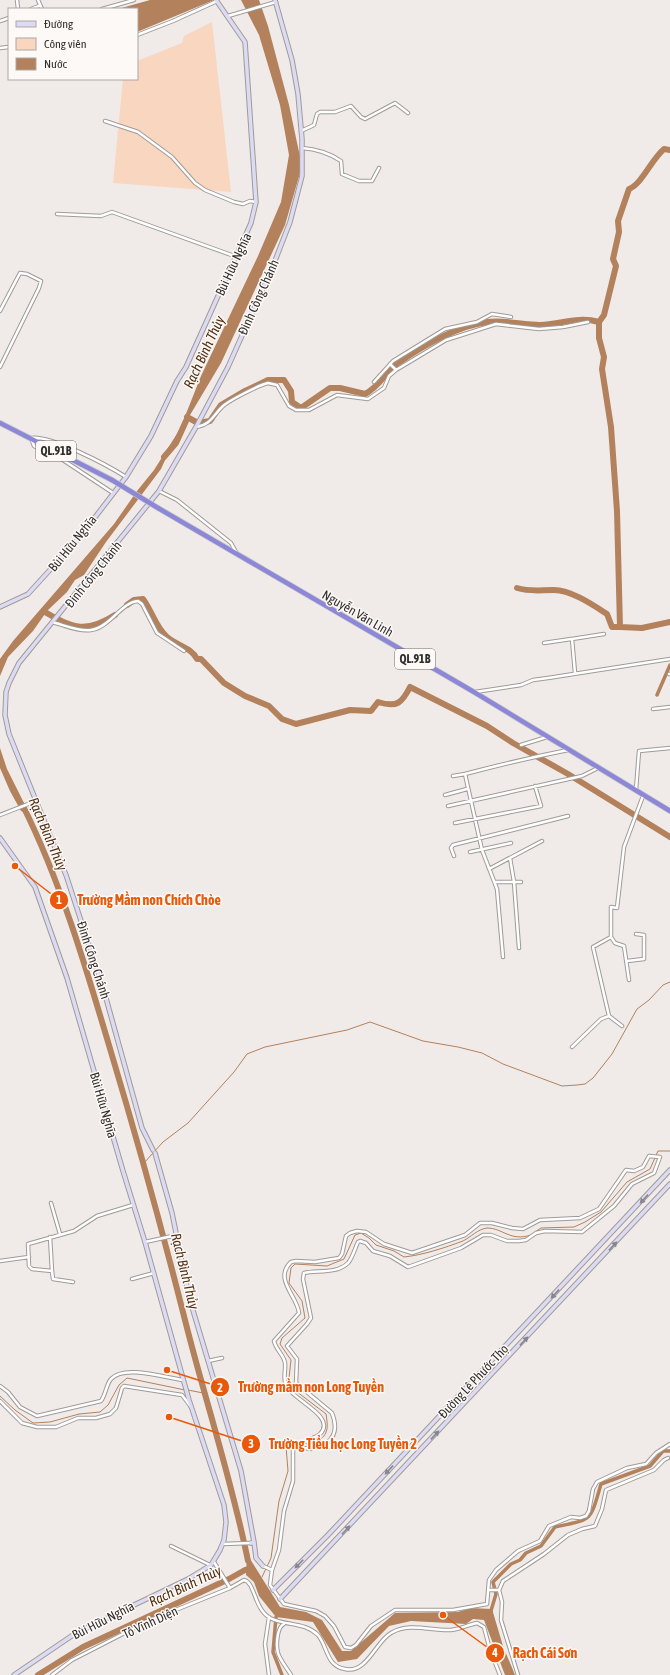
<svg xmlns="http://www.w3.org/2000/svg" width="670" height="1675" viewBox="0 0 670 1675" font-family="'Asap Condensed',sans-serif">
<rect width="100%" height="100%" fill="#f0ebe8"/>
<!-- green -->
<path fill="#f8d6bf" d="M212,22l19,170 -118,-9 10,-104h14v-18l45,-18 2,-7z"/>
<!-- water -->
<path fill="#b3815c" d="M150,0h64l-77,32v-23h-19z
M241,0h18l9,26 21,79 13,61 -17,59 -64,138 -50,84 -10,22 -55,73 -22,33 -9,5 -8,12 -20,19 -14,20 -25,26 -8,19v-17l13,-18 101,-117 23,-33 17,-21 26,-41 21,-53 57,-120 23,-54 8,-47 -9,-50 -21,-70z
M0,748l7,21 23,46 -9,-4 -11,-20 -10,-23z
M247,1554l33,53 26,5 16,8 20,31h9l44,-38 63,-1 12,-4 22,1 11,37 12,29h-10l-21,-55 -11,-1 -7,5 -55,-3 -22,5 -32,33 -19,3 -25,-40 -37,-5 -17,-21 -5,-14 -8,-7z"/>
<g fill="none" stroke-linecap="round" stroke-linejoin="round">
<!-- stream -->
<path stroke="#b3815c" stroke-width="1" d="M144,1163l19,-21 25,-19 46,-51 13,-18 18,-7 82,-17 23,-8 53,19 35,6 24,6 21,11 59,22 15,-1 8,-1 8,-6 19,-24 25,-45 12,-9 14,-15 7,-3
M535,1232l6,-4 33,-1 11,-5 16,-10 26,-30 23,-13 8,-18h12
M188,1390l15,3
M0,1396l15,14 18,13 17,-1 29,-8 21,-2 8,-7 11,-20 8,-7 58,12
M262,1577l9,-19 8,-57 9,-30 -2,-25 9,-5 17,4c15,-9 17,-13 14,-31l-34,-26 -3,-10 2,-18 -11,-16 2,-6 23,-20 -3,-17 -13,-18 2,-15 4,-4 32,2 17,-7 11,-24 6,-2 8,5 7,7 18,6 10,6c19,-2 40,-9 59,-16 8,-4 15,-12 24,-13 16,0 23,14 44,7"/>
<!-- canal -->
<path stroke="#b3815c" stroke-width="3.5" d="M657,695l13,-30
M490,1614l6,-20 -3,-12 18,-18 9,-4 6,-7 15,-7 14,-19c38,-8 35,-5 46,-43l49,-18 13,-15h7
M276,1617l-3,35 9,23"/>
<!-- river -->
<path stroke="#b3815c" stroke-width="6" d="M599,322v16l5,19 -2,12 9,58 6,84 3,116 22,1 28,-6
M187,417l11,6 12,-2 11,-16 22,-13 25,-12h16l7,11 1,11 9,6 29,-20h10l25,6c14,-7 20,-21 33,-31 24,-17 61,-38 90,-41 17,-2 35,3 52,3 21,-1 38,-9 59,-3l5,-7 12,-49 -3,-7 6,-27 -1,-11 11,-32c13,-5 22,-29 35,-40l6,1
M164,457l12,-14 10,-22
M517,588c13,4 23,2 37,2 17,0 39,15 53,24l5,13h8
M127,605l7,-5 9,-1c9,12 13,29 24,38 10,9 24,10 30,22h4l23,24 21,13 24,10 13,13 14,5 54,-14 21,1 7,-9c19,6 24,1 32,-15l77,39 26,17 55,31 102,63
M45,612c28,17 42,21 70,3
M23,806c38,76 64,165 88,246 27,90 52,181 75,272 20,79 46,157 62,237
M38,1675l45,-28 146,-68 16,-9 5,-1"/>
<defs>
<path id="street" d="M17,0l1,9
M38,0l4,9
M31,9l8,-3
M102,9l32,-9
M228,16l48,-14
M0,21l9,-3
M137,35l36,-14 44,-20
M0,48l9,-1
M105,121l33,11 34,25 23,26 10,7 29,12 9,2 7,-3 6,1
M301,131l13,-6 3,-11 3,-2h15l16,-6 10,11 4,2 30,-16 13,10
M302,148c15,1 27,5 39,13l1,13 17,7h13l7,-13
M57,214l44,2 11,-4 125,45
M0,311l20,-38 7,1 14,7 -2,7 -39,79
M396,370l50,-30 50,-16 43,5 24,-2 25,-5
M374,382l19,-21 52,-32 32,-7 15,-8 19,3
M196,427c15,-2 17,-12 27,-21 7,-6 36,-21 45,-23l9,2 12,21 7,4h13l28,-15 31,4 16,-11 5,-12 7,-6 -6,-6
M159,491l18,9 54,43 5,9
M113,493l-50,-33 -29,-14 -3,-8c20,-3 76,27 95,39
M52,622c12,3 27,10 39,8 18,-2 31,-28 47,-29l4,3 15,29 27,18
M544,643l27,-4
M575,673l-3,-34 32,-5
M669,674h1
M475,692l46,-7 12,-5 15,-2 122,-19
M653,709l17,-2
M521,745l26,-8
M453,776l12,-2
M636,790l3,-39 31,-3
M445,795l22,-6
M448,806l134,-30 16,-8
M0,815l36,-14
M455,823l86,-17 -6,-20
M470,852l41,-9
M454,856l-3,-8 2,-3 115,-29
M510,858l4,24h7
M489,869l53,-28
M495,882h19l5,66
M611,937l4,6 9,3 5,34
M503,957l-6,-68 -15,-39 -17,-76c34,-9 68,-17 103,-24
M627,961l17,-2v-24l-8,-1
M609,1016l13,10
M572,1047l29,-28 8,-3 -16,-69 18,-10v-30l6,1 7,-61 19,-51
M51,1203l9,31
M50,1237l2,34
M145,1242l32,-7
M0,1261l29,-4
M132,1279l22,-6
M73,1282l-20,-3 -1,-8 -20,-2 -3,-3 -1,-22 46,-13 23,-15 36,-11
M208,1361l14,-3
M0,1386l8,6 12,15 17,9 64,-15c5,-7 5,-16 10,-22 13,-15 55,-1 72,1
M0,1401l22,22 15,4h19l22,-9h18l14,-4 6,-6 6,-20 2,-2 58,9 9,12
M223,1544l28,-1
M171,1546l39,19
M214,1562l16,26 14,-8c11,2 10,29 26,38 16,8 35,4 48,17 10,12 8,31 27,34 22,5 31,-28 46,-36 19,-11 39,-2 60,-3 9,-1 17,-5 26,-7l7,4 6,23 10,25
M263,1566l9,4 -2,15 14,19 32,7 9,5 9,10 11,21 6,1 5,-3 15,-19 24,-16h58l34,-6 2,-24 7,-10 22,-19 22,-10 9,-15 22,-9 9,1 6,-2 3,-5 4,-22 4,-7 30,-14 19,-4 10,-11 14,-9
M272,1570l7,-20 5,-39 9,-30v-31l3,-3c24,5 47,-6 36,-34l-36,-30 1,-24 -10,-13 20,-22 4,-6 -8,-39 1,-6c13,-3 33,1 44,-10 5,-6 7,-15 10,-21l2,-1 6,2 7,8 17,5 18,11 53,-19 22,-13h8l16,6h12l7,-1 10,-7 9,-2 37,1 32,-26 18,-22 22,-11 6,-16 -11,-1 -6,11 -9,4 -8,-1 -27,39 -19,9 -40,2 -17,9 -11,-1 -20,-5h-12l-15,12 -53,18 -28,-9 -18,-12 -9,-1 -7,2 -4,3 -4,18 -3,4 -24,4 -19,-1 -5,1c-18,17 7,35 8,51l-25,28c2,9 10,14 11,22 1,9 -3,16 2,24 8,14 50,30 33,47 -3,3 -8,4 -11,6l2,9
M488,1590h11l4,-9 41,-27 24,-19 14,-6 13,-3 7,-17 4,-19 48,-20 10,-10 4,-2
M499,1590l3,12 -1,18 17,55
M284,1624c-4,2 -5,5 -6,10 -4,21 3,25 13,41
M52,1675l20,-15 74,-38 84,-34
M269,1675l-4,-31 4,-27"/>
<path id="secondary" d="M0,607l28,-13 51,-56 47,-61 25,-41 26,-55 9,-14 65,-144 5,-21 -11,-160 -29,-42
M0,838l35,49 32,91 56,193 22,71 44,158 35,105 2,17 -2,18 -4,10 -9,15 -23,14 -112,54 -62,42
M153,1150l-11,-22 -38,-137 -38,-116 -57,-141 -4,-19 1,-23 3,-9 10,-20 140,-172 37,-64 32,-60 45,-101 17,-44 12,-46v-37l-4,-45 -6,-34 -17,-60
M155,1153l17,60 17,84 52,174 13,71 -3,1
M254,1542l2,16 7,8
M273,1590l55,-55 342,-365
M280,1599l390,-415"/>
<path id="highway" d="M0,423l112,57
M158,508l316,184 196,119"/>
</defs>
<!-- street casing -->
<use href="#street" stroke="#9f9b98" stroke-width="4.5"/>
<!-- secondary casing -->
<use href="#secondary" stroke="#9f9b98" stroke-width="5.5"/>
<!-- highway casing -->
<use href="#highway" stroke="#c9c9c9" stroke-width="6"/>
<!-- street -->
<use href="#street" stroke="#fff" stroke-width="2.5"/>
<!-- secondary -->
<use href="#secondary" stroke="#dddbf3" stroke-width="3.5"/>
<!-- highway -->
<use href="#highway" stroke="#8d87d8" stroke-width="4.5"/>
<defs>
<path id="highway-bridge" d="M112,480l46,28"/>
</defs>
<!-- highway-bridge casing -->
<use href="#highway-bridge" stroke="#c9c9c9" stroke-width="6" stroke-linecap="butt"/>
<!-- highway-bridge -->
<use href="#highway-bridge" stroke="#8d87d8" stroke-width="4.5"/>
</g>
<!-- one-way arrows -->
<defs><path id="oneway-solid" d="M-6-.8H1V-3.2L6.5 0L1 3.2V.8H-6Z"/></defs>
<g fill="#878590">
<use href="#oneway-solid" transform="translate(644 1199) rotate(133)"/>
<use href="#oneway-solid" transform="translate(613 1246) rotate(-47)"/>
<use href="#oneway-solid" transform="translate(555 1294) rotate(133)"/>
<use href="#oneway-solid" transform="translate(524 1341) rotate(-47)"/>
<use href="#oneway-solid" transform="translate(435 1435) rotate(-47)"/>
<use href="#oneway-solid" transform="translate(389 1470) rotate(133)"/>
<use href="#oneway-solid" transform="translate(346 1530) rotate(-47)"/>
<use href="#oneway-solid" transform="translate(299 1564) rotate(135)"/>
</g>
<g text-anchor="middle" stroke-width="3" stroke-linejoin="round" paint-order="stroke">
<!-- shield labels -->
<g fill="#fdf9f6" stroke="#6e6c6a" stroke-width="1">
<rect x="36" y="441" width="40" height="20" rx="3"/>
<rect x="395" y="649" width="40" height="20" rx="3"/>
</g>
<g font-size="12" font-weight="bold" fill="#312f2e">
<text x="56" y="455">QL.91B</text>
<text x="415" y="663">QL.91B</text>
</g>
<!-- street labels -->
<g font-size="13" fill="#312f2e" stroke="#fdf9f6">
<text transform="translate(233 264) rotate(-65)" y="5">Bùi Hữu Nghĩa</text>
<text transform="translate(258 297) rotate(-66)" y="5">Đinh Công Chánh</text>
<text transform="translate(72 543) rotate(-51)" y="5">Bùi Hữu Nghĩa</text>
<text transform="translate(93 574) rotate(-51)" y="5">Đinh Công Chánh</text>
<text transform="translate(358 613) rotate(30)" y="5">Nguyễn Văn Linh</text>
<text transform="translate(94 960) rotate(72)" y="5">Đinh Công Chánh</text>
<text transform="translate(104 1105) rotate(74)" y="5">Bùi Hữu Nghĩa</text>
<text transform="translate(473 1381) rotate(-47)" y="5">Đường Lê Phước Thọ</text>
<text transform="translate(103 1620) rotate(-27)" y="5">Bùi Hữu Nghĩa</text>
<text transform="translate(150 1622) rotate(-25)" y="5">Tô Vĩnh Diện</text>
</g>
<!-- water labels -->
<g font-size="14" font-style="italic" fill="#532f13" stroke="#fdf9f6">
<text transform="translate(204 352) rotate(-65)" y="5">Rạch Bình Thủy</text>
<text transform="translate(48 834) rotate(67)" y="5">Rạch Bình Thủy</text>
<text transform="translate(185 1271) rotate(76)" y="5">Rạch Bình Thủy</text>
<text transform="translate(185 1586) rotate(-25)" y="5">Rạch Bình Thủy</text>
</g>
</g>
<!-- callouts -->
<path fill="none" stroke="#e8590c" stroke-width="1.5" d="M15 866L59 900M167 1370L220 1387M169 1417L251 1444M443 1615L495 1653"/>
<g fill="#e8590c" stroke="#fdf9f6" stroke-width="1.5">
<circle cx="15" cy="866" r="4"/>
<circle cx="167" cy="1370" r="4"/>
<circle cx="169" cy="1417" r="4"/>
<circle cx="443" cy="1615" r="4"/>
<circle cx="59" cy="900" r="10"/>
<circle cx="220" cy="1387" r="10"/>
<circle cx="251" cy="1444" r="10"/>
<circle cx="495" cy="1653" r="10"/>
</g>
<g font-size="12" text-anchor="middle" font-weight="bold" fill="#fff">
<text x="59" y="904">1</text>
<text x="220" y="1392">2</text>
<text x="251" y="1448">3</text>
<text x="495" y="1657">4</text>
</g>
<g font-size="14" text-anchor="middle" font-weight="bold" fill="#e8590c" stroke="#fdf9f6" stroke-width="3" stroke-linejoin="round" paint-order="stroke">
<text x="149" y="905">Trường Mầm non Chích Chòe</text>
<text x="311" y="1392">Trường mầm non Long Tuyền</text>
<text x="343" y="1449">Trường Tiểu học Long Tuyền 2</text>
<text x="545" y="1658">Rạch Cái Sơn</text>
</g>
<!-- legend -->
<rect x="8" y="8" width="130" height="72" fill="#fdf9f6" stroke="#aba8a6"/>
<rect x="16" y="21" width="20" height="6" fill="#dddbf3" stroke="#aba8a6"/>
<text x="44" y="28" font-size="12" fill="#312f2e">Đường</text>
<rect x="16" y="38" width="20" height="12" fill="#f8d6bf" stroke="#aba8a6"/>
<text x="44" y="48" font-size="12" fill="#312f2e">Công viên</text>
<rect x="16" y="58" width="20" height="12" fill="#b3815c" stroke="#aba8a6"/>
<text x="44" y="68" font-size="12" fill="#312f2e">Nước</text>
</svg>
